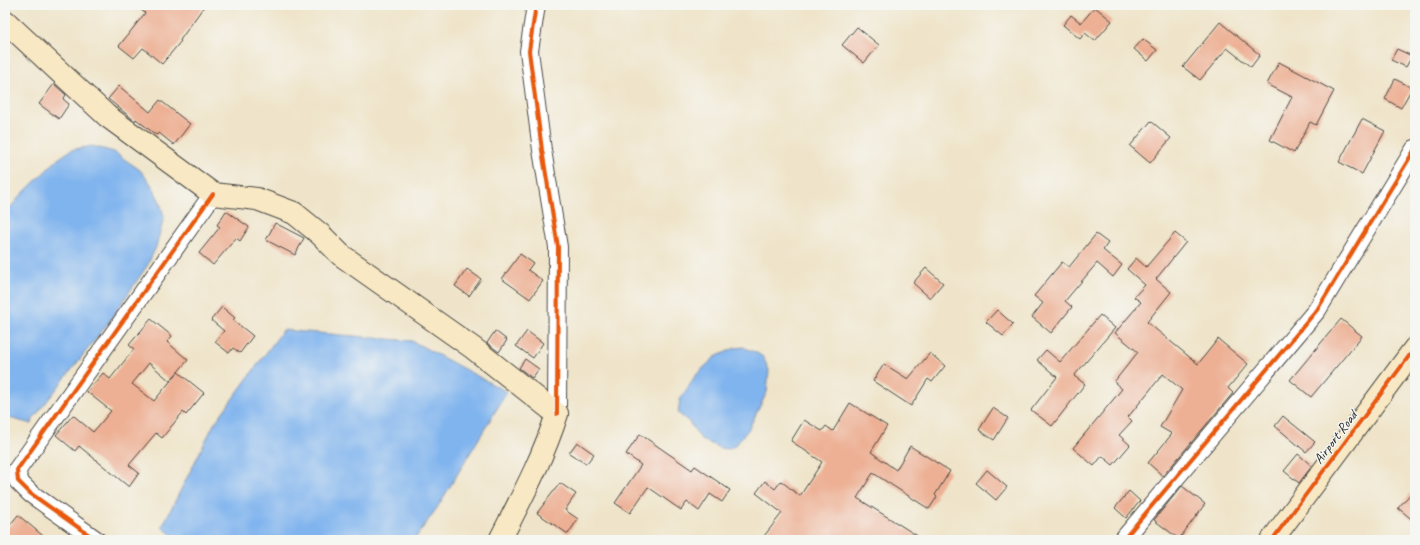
<svg xmlns="http://www.w3.org/2000/svg" width="1420" height="545" viewBox="0 0 1420 545" font-family="Caveat,sans-serif">
<rect width="100%" height="100%" fill="#f6f6f2"/>
<filter id="ink" filterUnits="userSpaceOnUse"><feTurbulence type="fractalNoise" baseFrequency=".025" numOctaves="2"/><feDisplacementMap in="SourceGraphic" scale="8" xChannelSelector="R" yChannelSelector="G"/><feConvolveMatrix kernelMatrix="1 2 1 2 8 2 1 2 1" color-interpolation-filters="sRGB"/></filter>
<filter id="wash" filterUnits="userSpaceOnUse"><feTurbulence type="fractalNoise" baseFrequency=".012" numOctaves="4" result="noise"/><feDisplacementMap in="SourceGraphic" scale="16" xChannelSelector="R" yChannelSelector="G"/><feGaussianBlur stdDeviation="0.9" result="paint"/><feColorMatrix in="noise" values="0 0 0 0 0 0 0 0 0 0 0 0 0 0 0 0 0 1.4 0 .05"/><feComposite in="paint" operator="in"/></filter>
<g filter="url(#wash)">
<rect width="100%" height="100%" fill="#efe4c9"/>
<!-- water -->
<path fill="#80b4ee" stroke="#56708c" d="M92,146l22,6 26,18 11,14 9,18 4,15 -8,30 -9,19 -38,56 -76,97 -1,5 -27,-7v-203l14,-17 39,-38 13,-9z
M283,330l129,11 95,51 -70,116 -23,32h-236l-16,-13 52,-103z
M743,347l14,6 6,4 6,13 -2,22 -19,38 -14,16 -6,3 -8,-1 -19,-9 -12,-17 -11,-9 2,-13 15,-24 20,-19 20,-9z"/>
<g id="blocks">
<!-- building -->
<path fill="#edb094" d="M135,5h70l-25,35 1,1 -19,23 -19,-16 -9,10 -15,-12 26,-33z
M1095,7l17,14 -17,20 -10,-8 -5,6 -17,-14 8,-10 10,8z
M1220,22l40,33 -9,12 -24,-19 -27,32 -17,-13z
M857,27l22,18 -15,18 -22,-18z
M1143,39l14,11 -9,11 -14,-12z
M1397,49l15,7 -6,11 -15,-7z
M1279,62l55,29 -18,34 -6,-3 -16,31 -24,-13 22,-43 -25,-13z
M1395,79l17,9 -11,20 -16,-9z
M54,84l12,11 -3,4 6,5 -10,15 -20,-15z
M119,86l31,26 10,-12 30,24 -16,21 -15,-12 -3,2 -20,-16 -1,2 -27,-22z
M1362,119l23,12 -23,43 -23,-12z
M1151,121l20,17 -21,25 -20,-17z
M226,211l23,16 -9,14 -4,-3 -23,27 -14,-12 21,-26 -3,-2z
M275,223l29,15 -9,17 -29,-15z
M1175,233l11,9 -30,37 15,13 -24,30 51,42 20,-25 30,25 -20,24 5,5 -70,83 -15,-13 24,-29 -12,-7 22,-37 -19,-16 -35,43 4,4 -13,14 11,10 -17,20 -11,-9 -8,10 -21,-18 49,-59 -8,-7 24,-30 -23,-19 26,-31 -7,-5 11,-12 -18,-16 9,-11 10,9z
M1096,234l12,9 -5,7 19,15 -9,12 -16,-14 -32,38 7,6 -21,26 -19,-16 11,-14 -9,-7 28,-34 7,5z
M520,254l13,9 -5,7 15,11 -13,18 -28,-20z
M926,268l17,15 -13,15 -17,-15z
M467,269l14,10 -12,17 -14,-10z
M222,307l13,11 -2,2 20,16 -13,17 -7,-5 -4,5 -14,-11 9,-11 -13,-11z
M997,310l16,14 -10,12 -17,-14z
M1100,315l15,13 -41,48 11,8 -33,42 -21,-16 26,-33 -20,-17 9,-10 14,12z
M151,319l21,17 -5,6 21,18 -18,21 -21,-18 -17,21 22,17 24,-29 26,21 -18,22 -3,-3 -21,26 -6,-5 -27,32 10,8 -10,14 -50,-41 -4,5 -19,-16 17,-20 20,17 18,-21 -24,-19 16,-19 7,6 24,-30 -5,-4z
M1341,319l21,17 -51,61 -21,-17z
M495,331l12,9 -8,12 -12,-9z
M527,331l16,12 -10,15 -17,-12z
M930,353l15,13 -13,16 -4,-3 -17,27 -38,-25 11,-17 24,15z
M525,359l14,10 -7,9 -13,-10z
M850,403l37,23 -16,26 25,18 14,-24 40,25 -15,24 2,2 -8,12 -56,-36 -16,25 67,42h-163l21,-27 -26,-20 9,-12 10,8 6,-8 19,15 22,-34 -31,-21 13,-21 18,11 4,-5 7,5z
M993,408l15,10 -14,22 -15,-10z
M1283,416l32,26 -9,10 -31,-26z
M640,434l52,36 3,-4 35,24 -8,12 -12,-8 -11,17 -12,-9 -6,8 -33,-23 -18,26 -15,-10 26,-38 -15,-11z
M577,442l17,12 -8,10 -17,-11z
M1298,454l14,12 -13,17 -15,-12z
M987,470l20,17 -11,13 -20,-17z
M560,483l16,11 -11,16 13,9 -10,15 -31,-21z
M1182,486l23,18 -26,35 -25,-19z
M1415,489v33l-17,-14z
M1129,491l11,10 -14,17 -11,-10z
M18,515l30,25h-43v-9z"/>
</g>
</g>
<g filter="url(#ink)">
<use href="#blocks" fill-opacity="0" stroke="#484743" stroke-width="1"/>
<g fill="none" stroke-linecap="round" stroke-linejoin="round">
<defs>
<path id="street" d="M536,5l-7,46 13,99 16,97 -1,167
M96,540l-66,-47 -12,-12 -1,-11 196,-276
M1123,540l194,-230 98,-161"/>
<path id="secondary" d="M5,21l102,95 106,78 44,5 37,14 26,21 21,21 132,93 84,66c-14,44 -36,85 -57,126
M1272,540l143,-192"/>
</defs>
<!-- street casing -->
<use href="#street" stroke="#484743" stroke-width="20"/>
<!-- secondary casing -->
<use href="#secondary" stroke="#484743" stroke-width="24"/>
<!-- street -->
<use href="#street" stroke="#fff" stroke-width="18"/>
<!-- secondary -->
<use href="#secondary" stroke="#f8e8c3" stroke-width="22"/>
<defs>
<path id="cycleway" d="M536,5l-7,46 13,99 16,97 -1,167
M96,540l-66,-47 -12,-12 -1,-11 196,-276
M1123,540l194,-230 98,-161
M1272,540l143,-192"/>
</defs>
<!-- cycleway casing -->
<use href="#cycleway" stroke="#f6f6f2" stroke-width="6"/>
<!-- cycleway -->
<use href="#cycleway" stroke="#e8590c" stroke-width="4"/>
</g>
</g>
<g text-anchor="middle" stroke-width="3" stroke-linejoin="round" paint-order="stroke">
<!-- street labels -->
<g font-size="14" fill="#2b2b2b" stroke="#f6f6f2">
<text transform="translate(1335 437) rotate(-53)" y="5">Airport Road</text>
</g>
</g>
<!-- margin -->
<rect width="1420" height="545" fill="none" stroke="#f6f6f2" stroke-width="20"/>
</svg>
